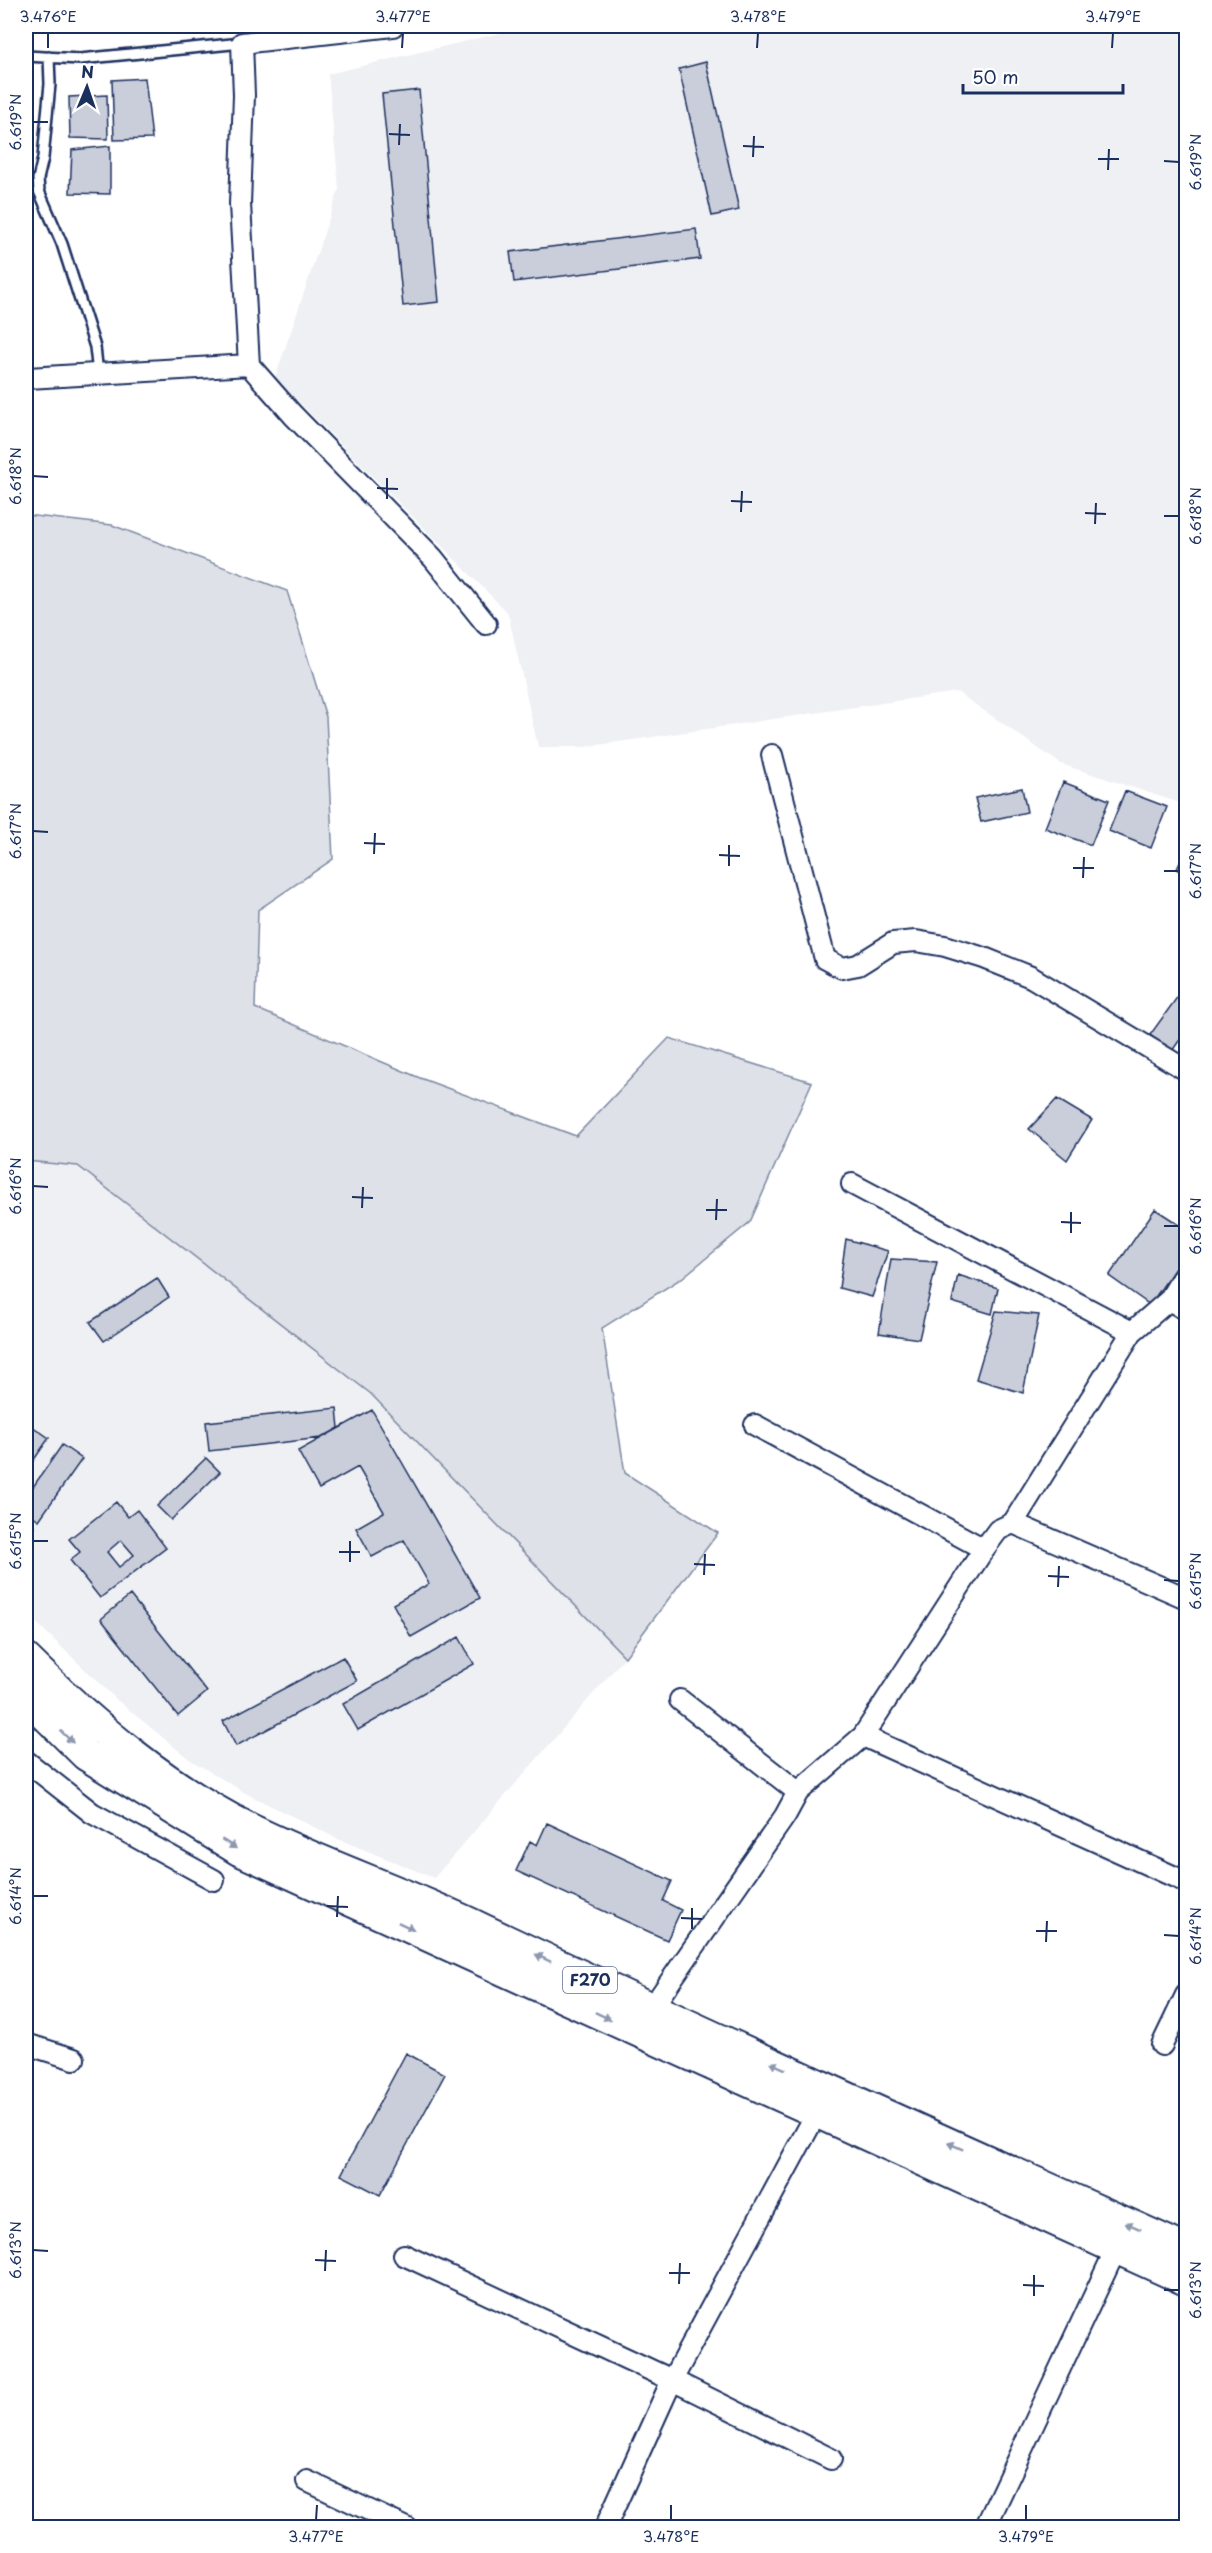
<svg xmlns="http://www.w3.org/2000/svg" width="1212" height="2553" viewBox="0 0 1212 2553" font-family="'Playpen Sans',sans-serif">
<rect width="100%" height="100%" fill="#fff"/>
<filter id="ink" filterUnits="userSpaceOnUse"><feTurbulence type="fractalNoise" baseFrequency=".0167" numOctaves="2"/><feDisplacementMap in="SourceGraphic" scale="12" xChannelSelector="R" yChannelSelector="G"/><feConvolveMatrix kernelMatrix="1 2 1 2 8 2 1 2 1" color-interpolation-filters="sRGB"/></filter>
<g filter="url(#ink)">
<!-- built -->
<path fill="#eff0f4" d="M530,26h656v779l-125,-41 -104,-72 -372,55h-47l-30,-134 -233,-235 64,-189 -11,-115z
M26,1161l51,5 294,228 254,263 -191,221 -96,-39 -91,-45 -58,-35 -72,-59 -91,-87z"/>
<!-- green -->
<path fill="#dee1e7" stroke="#7c88a2" stroke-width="1.5" d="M26,515l86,10 175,66 39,126 7,142 -75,51 -3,98 165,70 156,58 93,-98 143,44 -62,140 -68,56 -80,50 23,145 93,60 -93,124 -254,-263 -293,-228 -52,-5z"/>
<!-- building -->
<path fill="#caceda" stroke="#1b2f5e" stroke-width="1.5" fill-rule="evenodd" d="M706,62l33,148 -27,6 -33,-147z
M145,78l7,61 -38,1 -2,-60z
M419,90l20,212 -36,4 -21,-212z
M107,95l1,44 -38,-1 -1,-41z
M110,146v48l-40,-1 2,-43z
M696,229l4,30 -186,23 -4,-30z
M1063,782l46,18 -18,45 -46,-17z
M1022,788l5,24 -46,10 -6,-24z
M1125,791l42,16 -16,41 -42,-17z
M1186,849v25l-9,-5z
M1186,985v46l-14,20 -22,-16z
M1057,1099l35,21 -25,40 -38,-31z
M1155,1209l31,20v23l-36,53 -41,-29z
M846,1239l42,12 -16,46 -33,-9z
M891,1259l46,3 -18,77 -40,-6z
M958,1275l40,13 -6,26 -40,-12z
M157,1278l12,19 -65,44 -14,-19z
M996,1311l43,4 -16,78 -47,-14z
M337,1408l2,20 -18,10 -112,13 -3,-29z
M372,1410l108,188 -69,39 -18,-33 36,-20 -25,-44 -32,17 -16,-29 28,-16 -26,-45 -39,22 -21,-38z
M29,1424l20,14 -23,33v-42z
M62,1445l20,14 -43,61 -13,-9v-14z
M206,1458l14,14 -49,48 -14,-14z
M116,1502l12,15 9,-7 29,38 -66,50 -30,-38 10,-8 -11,-13zM121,1540l13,15 -15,12 -12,-15z
M26,1520l9,7 -9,15z
M130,1595l77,97 -29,24 -77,-97z
M459,1637l15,27 -116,66 -15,-26z
M343,1657l14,24 -121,65 -13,-25z
M547,1823l125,58 -9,20 18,9 -14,30 -151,-69 14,-30 7,4z
M406,2053l39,21 -65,121 -39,-20z"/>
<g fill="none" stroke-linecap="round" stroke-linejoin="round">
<defs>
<path id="service" d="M26,56l54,3 162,-16
M49,57l1,27 -7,74 -5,21 1,12 23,53 33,103 3,27"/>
<path id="minor" d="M249,365l44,50 140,143 53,66
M28,378l221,-13 -9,-161 4,-109 -2,-52 151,-17
M772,755l53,204 17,9 16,-3 35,-22 23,-2 29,5 39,12 47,19 155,93
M852,1184l280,148
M1169,1300l17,10
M755,1425l229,124
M1013,1523l173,75
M680,1700l118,92
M863,1736l323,146
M26,1761l66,52 122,67
M651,2009l134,-193 13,-24 65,-56 121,-187 14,-19 15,-7 119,-191 37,-32 17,-28
M26,2044l48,15
M1162,2045l24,-50
M404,2255l268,125 159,79
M307,2481l100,47
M605,2528l67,-148 144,-266
M985,2528l131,-279"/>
<path id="primary" d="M26,1659c67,66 140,128 224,170 75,37 155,63 230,99 234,111 470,216 706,322
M26,1696l60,59 153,95 947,430"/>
</defs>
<!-- service casing -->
<use href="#service" stroke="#1b2f5e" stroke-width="14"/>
<!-- minor casing -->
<use href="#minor" stroke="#1b2f5e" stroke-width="24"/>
<!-- primary casing -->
<use href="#primary" stroke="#1b2f5e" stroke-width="34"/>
<!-- service -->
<use href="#service" stroke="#fff" stroke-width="9"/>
<!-- minor -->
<use href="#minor" stroke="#fff" stroke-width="20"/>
<!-- primary -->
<use href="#primary" stroke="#fff" stroke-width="30"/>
</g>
<!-- one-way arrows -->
<defs><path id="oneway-solid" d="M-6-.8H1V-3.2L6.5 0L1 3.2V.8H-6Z" transform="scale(1.5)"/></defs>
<g fill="#8d97ae">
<use href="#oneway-solid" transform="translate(67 1737) rotate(44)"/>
<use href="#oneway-solid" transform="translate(229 1844) rotate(32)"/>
<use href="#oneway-solid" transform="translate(406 1926) rotate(25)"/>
<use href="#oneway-solid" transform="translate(543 1958) rotate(-154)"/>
<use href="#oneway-solid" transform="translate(603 2016) rotate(25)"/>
<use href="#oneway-solid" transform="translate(778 2066) rotate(-156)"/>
<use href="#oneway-solid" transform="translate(955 2146) rotate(-156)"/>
<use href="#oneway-solid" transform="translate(1133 2226) rotate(-156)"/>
</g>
</g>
<!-- ticks -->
<path fill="none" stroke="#1b2f5e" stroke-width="2" d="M48,48v-15M402,48l1,-15M757,48l1,-15M1112,48l1,-15M33,122h15M389,134l21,1M399,145l1,-21M743,146l21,1M753,157l1,-21M1098,159h21M1164,161l15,1M1108,170l1,-21M33,476l15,1M377,488l21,1M387,499v-21M731,501l21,1M741,512l1,-21M1085,513l21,1M1164,516h15M1095,524l1,-21M33,831l15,1M364,843l21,1M374,854l1,-21M719,855l21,1M729,866v-21M1073,868h21M1164,871h15M1083,878l1,-21M33,1186l15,1M352,1197l21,1M362,1208l1,-21M706,1210h21M716,1220l1,-21M1061,1222l20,1M1164,1226h15M1071,1233v-21M33,1541h15M339,1552h21M350,1562v-21M694,1564l21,1M704,1575l1,-21M1048,1576l21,1M1164,1580l15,1M1058,1587l1,-21M33,1896h15M327,1906l21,1M337,1917l1,-21M681,1918l21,1M692,1929v-21M1036,1931h21M1164,1935l15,1M1046,1942l1,-21M33,2250l15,1M315,2260l21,1M325,2271l1,-21M669,2273h21M679,2284l1,-21M1023,2285l21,1M1164,2290h15M1034,2296v-21M316,2520l1,-15M671,2520v-15M1026,2520v-15"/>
<g text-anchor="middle" stroke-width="4.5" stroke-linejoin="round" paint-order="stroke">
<!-- shield labels -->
<rect fill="#fff" stroke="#5f6d8e" stroke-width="1.5" x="563" y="1967" width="54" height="26" rx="4.5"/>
<g font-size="16" font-weight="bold" fill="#1b2f5e">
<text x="590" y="1986">F270</text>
</g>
</g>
<!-- margin -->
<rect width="1212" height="2553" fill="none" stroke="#fff" stroke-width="66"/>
<!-- north arrow -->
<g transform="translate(87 87) rotate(2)" stroke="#ffffff" stroke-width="4.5" paint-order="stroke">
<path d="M0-4.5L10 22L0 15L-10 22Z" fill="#1b2f5e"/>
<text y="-9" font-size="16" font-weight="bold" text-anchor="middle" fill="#1b2f5e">N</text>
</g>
<!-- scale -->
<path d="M963 84v9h160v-9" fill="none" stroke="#1b2f5e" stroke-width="3"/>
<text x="972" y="84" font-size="18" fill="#1b2f5e" stroke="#ffffff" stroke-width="4.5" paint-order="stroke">50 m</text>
<rect x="33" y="33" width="1146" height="2487" fill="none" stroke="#1b2f5e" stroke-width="2"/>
<g font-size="15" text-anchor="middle" fill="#1b2f5e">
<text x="48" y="22">3.476°E</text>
<text x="403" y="22">3.477°E</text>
<text x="758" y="22">3.478°E</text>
<text x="1113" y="22">3.479°E</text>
<text transform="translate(16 122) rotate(-90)" y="5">6.619°N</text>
<text transform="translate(1196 162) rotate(-90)" y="5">6.619°N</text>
<text transform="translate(16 476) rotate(-90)" y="5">6.618°N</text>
<text transform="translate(1196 516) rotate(-90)" y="5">6.618°N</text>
<text transform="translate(16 831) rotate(-90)" y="5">6.617°N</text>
<text transform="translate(1196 871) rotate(-90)" y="5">6.617°N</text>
<text transform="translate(16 1186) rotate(-90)" y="5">6.616°N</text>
<text transform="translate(1196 1226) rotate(-90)" y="5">6.616°N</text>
<text transform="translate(16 1541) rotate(-90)" y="5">6.615°N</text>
<text transform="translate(1196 1581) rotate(-90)" y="5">6.615°N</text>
<text transform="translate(16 1896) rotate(-90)" y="5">6.614°N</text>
<text transform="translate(1196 1936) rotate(-90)" y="5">6.614°N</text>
<text transform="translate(16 2250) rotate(-90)" y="5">6.613°N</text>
<text transform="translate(1196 2290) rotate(-90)" y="5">6.613°N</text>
<text x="316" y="2542">3.477°E</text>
<text x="671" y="2542">3.478°E</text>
<text x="1026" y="2542">3.479°E</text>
</g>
</svg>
